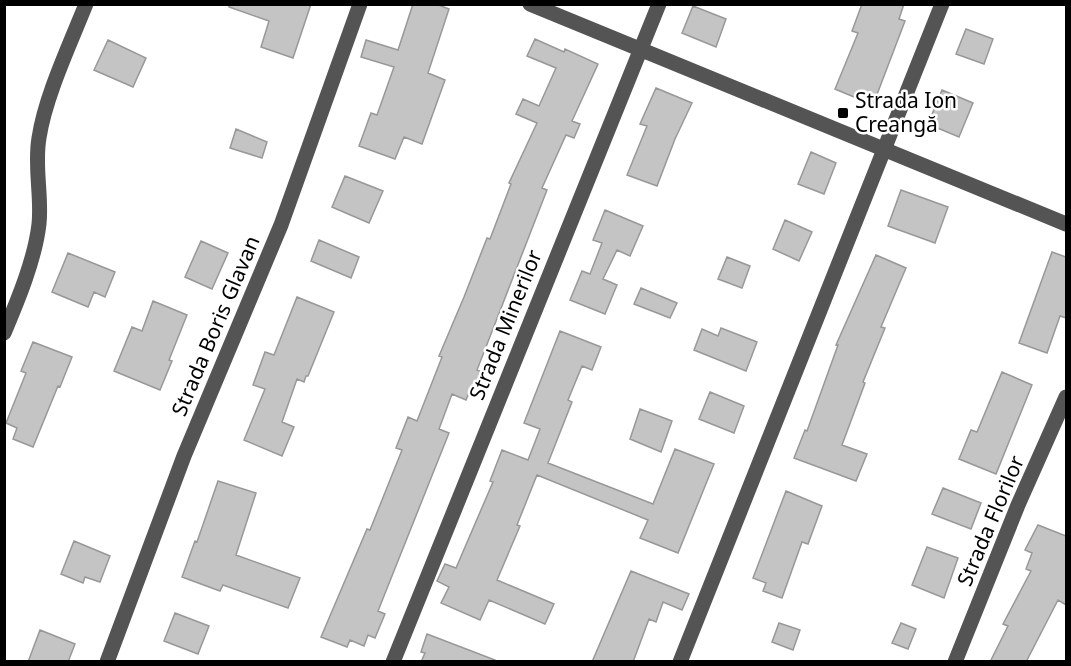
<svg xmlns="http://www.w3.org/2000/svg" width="1071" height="666" viewBox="0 0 1071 666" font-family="'Noto Sans',sans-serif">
<rect width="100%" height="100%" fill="#fff"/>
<!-- building -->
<path fill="#c4c4c4" stroke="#989898" stroke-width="1.5" d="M229,4h82l-18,54 -32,-11 8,-26 -40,-14z
M413,4h23l13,5 -21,64 17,7 -23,64 -18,-7 -9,22 -36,-13 12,-33 6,2 17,-48 -33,-10 5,-17 32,10z
M862,4h42l-5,15 6,2 -32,84 -38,-16 23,-56 -6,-2z
M693,6l33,13 -10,28 -34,-14z
M966,29l27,10 -9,25 -28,-10z
M535,39l29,13 1,-3 33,15 -26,57 8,3 -6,14 -8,-3 -24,53 5,2 -70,180 5,2 -6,16 -4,-2 -6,14 -14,-6 -13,35 10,4 -71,178 7,3 -10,24 -7,-3 -4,11 -14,-6 -3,7 -26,-10 46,-108 3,1 32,-80 -6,-2 12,-31 9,4 25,-64 -3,-1 25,-59 23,-59 3,1 21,-55 -2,-1 28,-60 -21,-9 7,-15 16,7 17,-38 -29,-12z
M108,40l38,18 -13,29 -39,-17z
M656,88l36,15 -17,36 -18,47 -30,-11 20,-49 -7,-2z
M942,90l31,13 -14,34 -31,-13z
M236,129l31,13 -5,16 -32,-10z
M811,152l25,11 -12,31 -26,-10z
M345,176l38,15 -14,32 -37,-16z
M901,190l47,17 -13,36 -47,-17z
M605,210l38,16 -13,30 -13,-6 -14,29 14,6 -12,29 -35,-14 12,-29 8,3 12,-31 -9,-3z
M785,220l27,12 -13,29 -26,-12z
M319,240l40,17 -8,21 -40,-17z
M201,241l27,12 -16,36 -27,-12z
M1052,252l14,5v61l-6,-2 -13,37 -28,-10z
M68,253l47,19 -10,25 -11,-5 -6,15 -36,-15z
M876,255l30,13 -25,59 4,1 -22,54 2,1 -23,62 25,9 -11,27 -62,-23 11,-28 2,1 31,-86h-2z
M727,257l23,9 -8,22 -24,-9z
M641,288l36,15 -7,15 -36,-14z
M297,297l37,15 -26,64h-2l-2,6 -7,-3 -15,43 12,5 -12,29 -38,-16 21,-51 -12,-4 12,-33 9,3z
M153,301l34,14 -18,45 3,1 -12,29 -46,-19 18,-44 10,4z
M721,328l36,14 -11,29 -52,-21 8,-21 16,7z
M560,331l41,16 -9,23 -10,-4 -14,34 4,2 -24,61 105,41 22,-55 39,15 -36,89 -38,-15 8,-18 -111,-45 -20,50 3,1 -23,54 57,24 -9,20 -56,-24 -9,20 -39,-17 8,-16 -12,-6 8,-17 11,4 37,-86 -3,-1 12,-31 26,10 12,-31 -16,-6z
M33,342l39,15 -12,30 -2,-1 -25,61 -20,-8 4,-11 -11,-5 20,-50 -5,-2z
M1002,372l30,13 -36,89 -37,-15 12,-29 6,2z
M710,392l34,14 -10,27 -35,-14z
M640,409l32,12 -11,31 -31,-13z
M218,481l38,12 -20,62 64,23 -12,30 -65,-23 -3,6 -38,-14 13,-36 2,1z
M943,488l38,15 -10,26 -39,-15z
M786,491l36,15 -14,38 -6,-2 -20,56 -19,-7 3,-8 -13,-5z
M1038,525l28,11v69l-8,-5 -32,62h-36l18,-36 -5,-2 28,-53 -5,-2 6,-16 -7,-3z
M74,541l36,15 -10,26 -15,-5 -2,6 -22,-9z
M927,547l31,11 -14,40 -32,-13z
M631,571l58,23 -7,16 -19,-8 -7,20 -7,-3 -16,43h-41z
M175,613l34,13 -11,28 -34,-13z
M779,623l21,7 -7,20 -21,-8z
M901,623l15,6 -8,20 -16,-6z
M40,630l35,14 -7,18h-40z
M427,634l68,26v2h-74l4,-9 -4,-1z"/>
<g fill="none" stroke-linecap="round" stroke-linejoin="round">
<!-- minor -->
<path stroke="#545454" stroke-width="15" d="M530,4l536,220
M4,333c14,-33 31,-74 35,-109 3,-28 -5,-58 0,-86 6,-41 31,-94 47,-134
M107,662l77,-206 97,-231 79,-221
M393,662l266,-658
M680,662l262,-658
M955,662l63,-157 48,-108"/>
</g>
<!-- markers -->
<rect fill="#000" stroke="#fff" stroke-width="2" x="837" y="107" width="12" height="12" rx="3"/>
<g text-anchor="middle" stroke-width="5" stroke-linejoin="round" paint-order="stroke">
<!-- poi labels -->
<g font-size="21" fill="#000" stroke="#fff" text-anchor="start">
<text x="855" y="108">Strada Ion<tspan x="855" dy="24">Creangă</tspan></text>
</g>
<!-- street labels -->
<g font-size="21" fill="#000" stroke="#fff">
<text transform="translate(506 325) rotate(-68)" y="7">Strada Minerilor</text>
<text transform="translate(216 326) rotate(-67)" y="7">Strada Boris Glavan</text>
<text transform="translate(991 521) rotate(-67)" y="7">Strada Florilor</text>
</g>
</g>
<!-- border -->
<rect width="1071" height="666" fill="none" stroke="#000000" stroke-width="12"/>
</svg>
